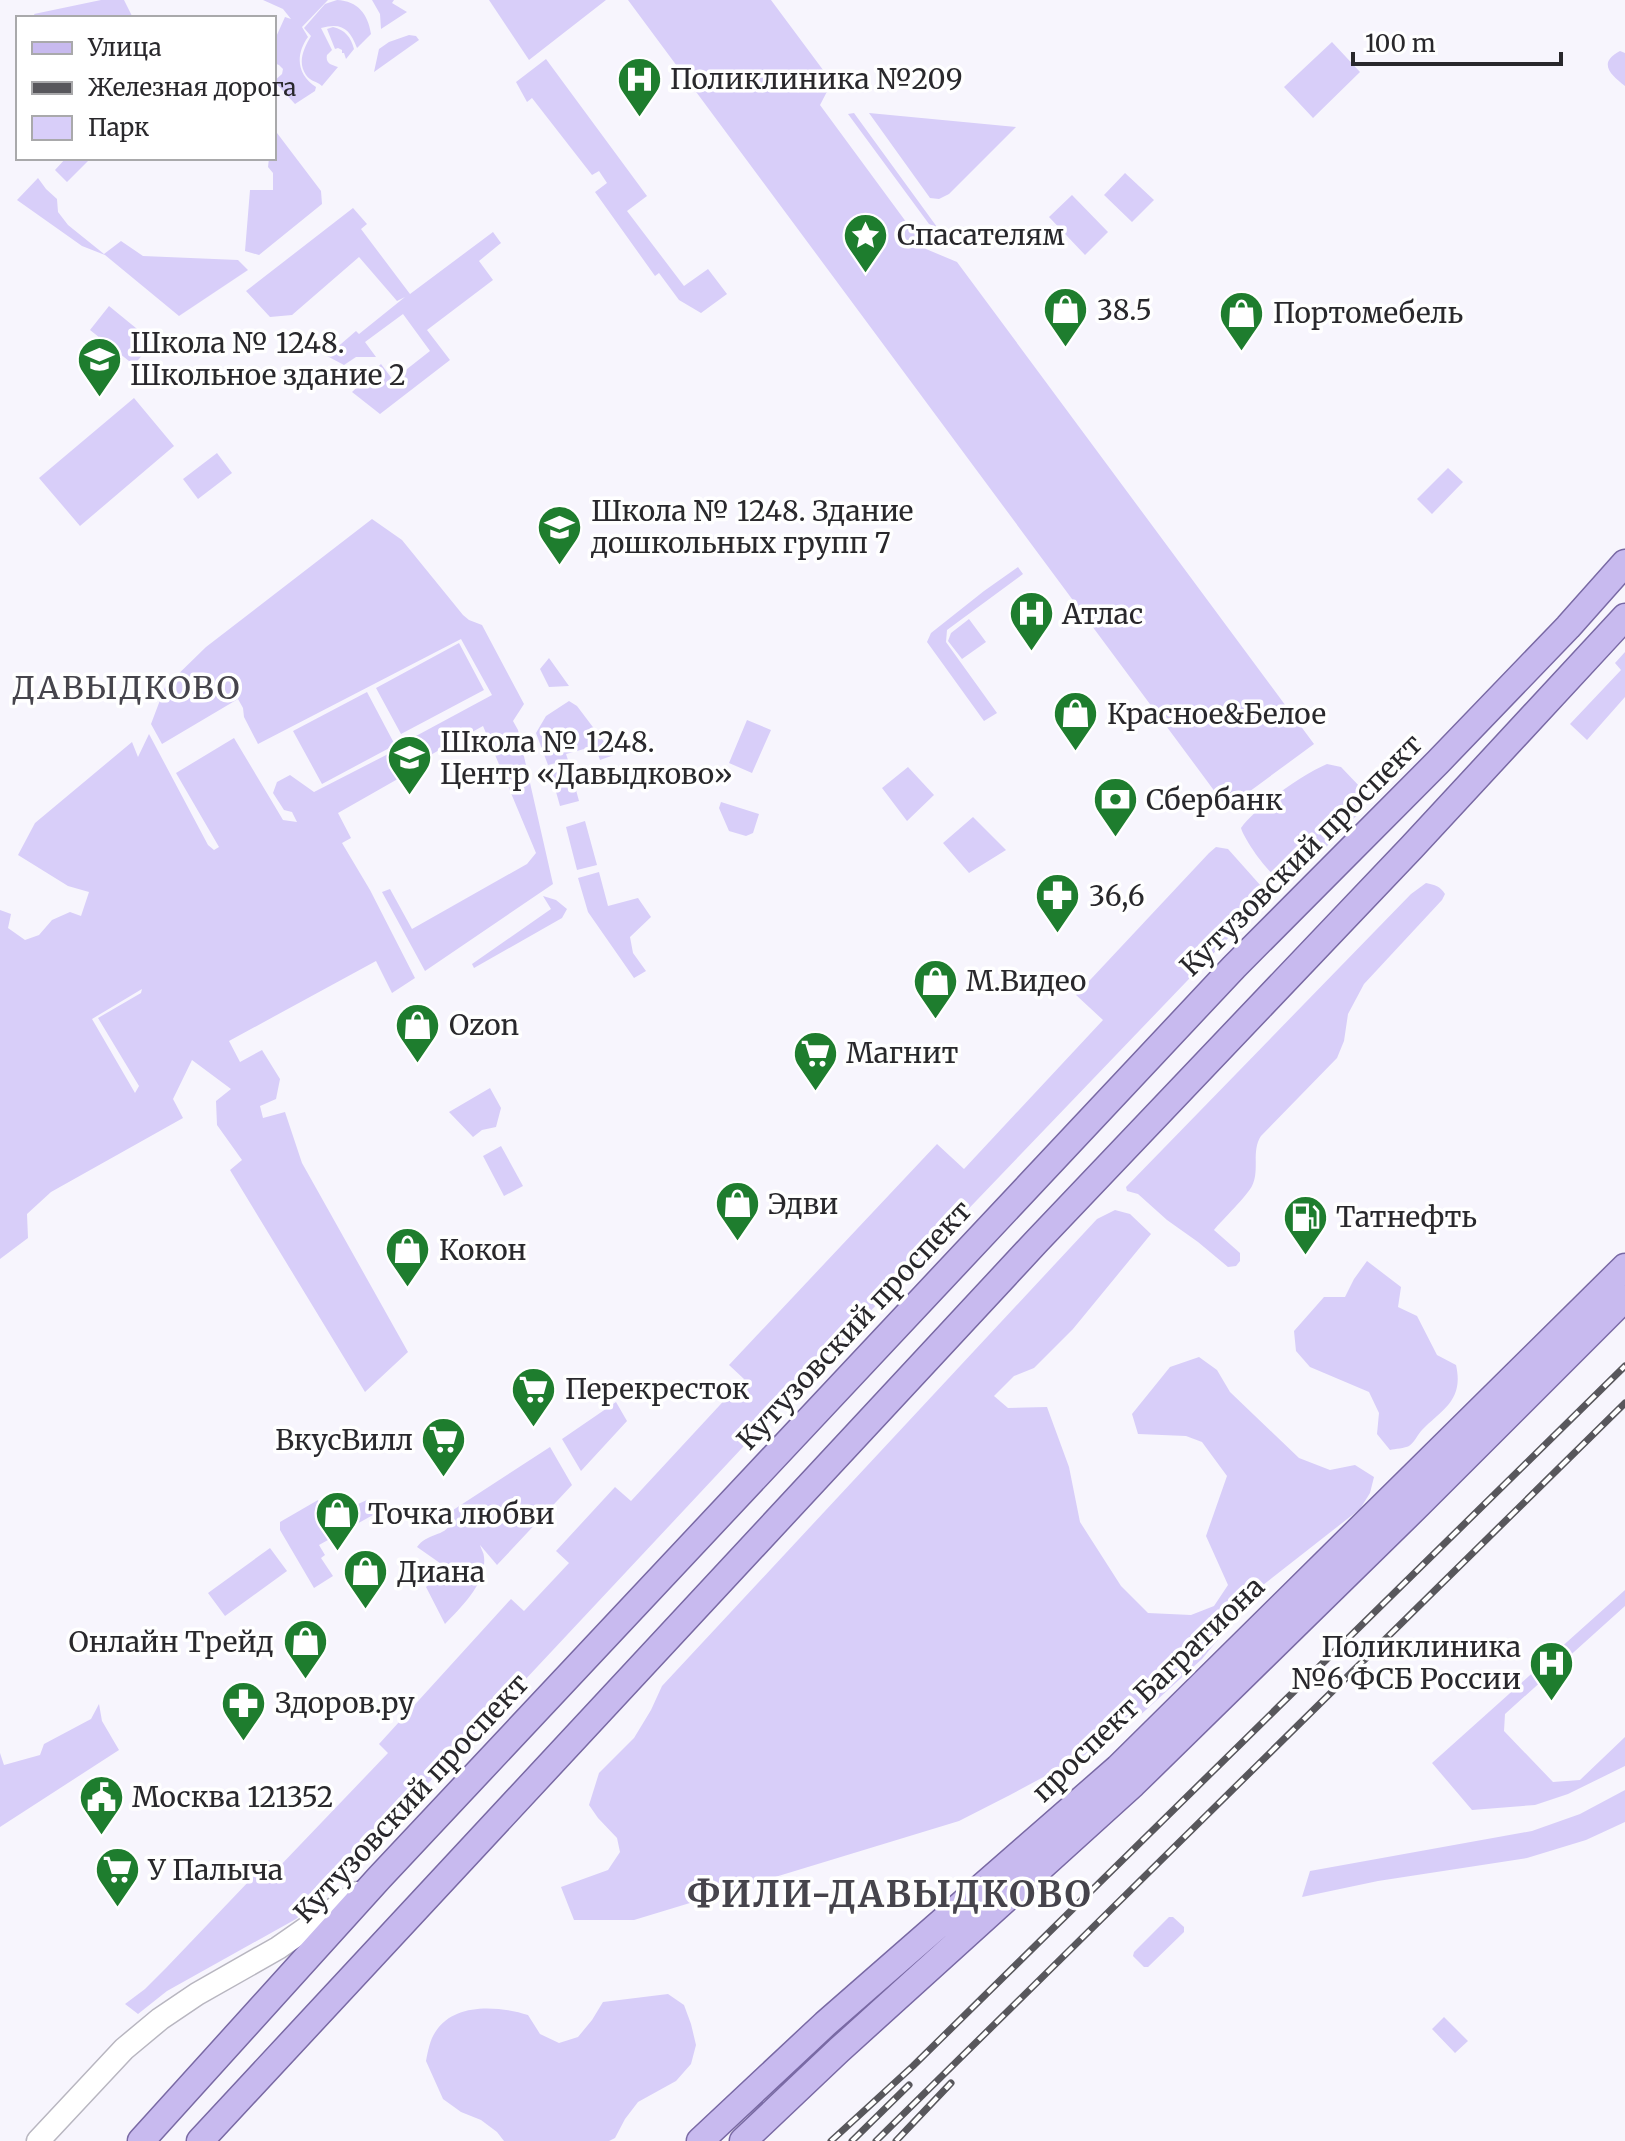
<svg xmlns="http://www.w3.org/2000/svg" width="1625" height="2141" viewBox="0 0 1625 2141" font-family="Merriweather,serif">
<rect width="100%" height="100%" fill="#f7f5fd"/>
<!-- green -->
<path fill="#d8cef9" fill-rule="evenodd" d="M101,0h23l9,18h-97l-2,-4z
M263,0h65l-26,27 6,10c-13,18 -11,38 8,50l-1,4 -20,13 -21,-23 8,-7 1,-5 -4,-4 -5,-2v-26h2l9,-20 6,2 -8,-10z
M337,0c21,1 31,14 34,34l-14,14c-7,-19 -15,-26 -36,-20l11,22 -5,5c-2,9 6,10 11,12l-16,19c-7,-6 -11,-4 -16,-11 -9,-13 -2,-27 5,-39l-7,-8 21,-24z
M372,0h22l-2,3 15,9 -26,17 -1,-15z
M489,0h117l-77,60z
M628,0h143l61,82 -12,23 106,144 31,13 357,482 -87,64z
M333,27c12,3 18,10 21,22l-8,10 -2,-6h-2v-3l-4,-2 -3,1 -8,-20z
M409,35l7,1 3,4 -45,32 5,-23 10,-7z
M1332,42l28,30 -47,46 -29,-31z
M1620,51l5,2v33c-14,-11 -28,-23 -5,-35z
M546,59l101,137 -20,15 57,75 24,-17 19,25 -26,19 -22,-13 -20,-27 -4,3 -60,-84 12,-9 -8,-12 -7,4 -60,-77 -5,4 -11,-20z
M854,113l83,114 -8,-3 -81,-110z
M869,113l147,14 -67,67 -10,5 -9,-1z
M274,129l47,62 1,13 -63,51 -14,-4 5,-61h23v-17l-5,-6 1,-9h5z
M66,158h25l-24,24 -12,-12z
M1125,173l29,27 -22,22 -28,-27z
M38,178l8,11 11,10 1,13 10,13 36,29 17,-13 22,15 95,4 10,10 -69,46 -74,-61 -23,-9 -65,-46z
M1072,195l36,37 -23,23 -36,-38z
M353,208l14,16 -6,5 49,65 83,-62 8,11 -22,18 14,19 -66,50 23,30 -70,54 -28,-22 29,-28 12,16 37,-29 -27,-37 -38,28 11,15h-20l-12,8 -17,-9 29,-25 3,3 46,-37 -8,4 -38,-44 -67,58 -22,2 -24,-26z
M109,306l44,36 -19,23 -44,-35z
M134,398l40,48 -94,80 -41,-48z
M217,453l15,20 -34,26 -15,-20z
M1448,468l15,14 -31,32 -15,-15z
M372,519l30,21 61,75 6,5 13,5 42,79 -11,17 5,9 35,154 -128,87 -43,-79 8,-3 22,40 115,-65 9,-11 -53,-127 -58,32 -5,9 -5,-2 -12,-22 89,-48 -31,-56 -203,105 -14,-27 -1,-9 -5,-9 -76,45 -11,-20 14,-37 41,-40z
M1018,567l5,7 -76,56 -1,12 51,71 -13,8 -57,-79 4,-9 53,-42z
M969,619l17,23 -24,17 -14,-18 3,-8z
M459,643l25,47 -83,44 -25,-46z
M1625,652v45l-38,43 -17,-16 51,-54 -6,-7z
M549,658l20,28 -20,1 -9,-18z
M367,692l28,53 -73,39 -29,-53z
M569,701l8,5 37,49 -14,5 -5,-14 -29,8 2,6 -20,5 -12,-32 10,-17z
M747,720l24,10 -19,43 -23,-10z
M149,734l59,111 6,5 5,-3 -43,-74 58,-35 49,82 14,2 -5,-10 -8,-2 -11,-17 4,-11 13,-7 24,17 78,-40 11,24 -65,37 13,25 -9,5 28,47 45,88 -23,15 -16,-32 -147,80 11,21 22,-12 18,29 -4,20 -16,7 3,12 22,-6 17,51 106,189 -43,40 -135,-222 12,-10 -25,-35 -1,-24 15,-12 -39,-29 -19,39 10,19 -132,74 -24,22 1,24 -28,21v-349l11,4 -3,14 17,12 14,-5 13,-15 18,-8 11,4 8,-24 -21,-6 -50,-31 17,-32 97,-81 6,15zM142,989l-1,4 -43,25 41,68 -4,7 -43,-74z
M1327,764l14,3 21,22 3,6 -5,17 -63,65c-6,2 -13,3 -20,0 -10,-5 -33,-38 -36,-49 15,-21 62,-54 86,-64z
M908,767l26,28 -27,26 -25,-33z
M570,768l9,33 -19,5 -9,-32z
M721,802l38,12 -6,19 -7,3 -17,-5 -10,-23z
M973,817l33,33 -37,23 -26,-30z
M585,821l12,44 -20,5 -11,-43z
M1216,847l12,2 33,37 2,8 -7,15 -396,413 -540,577 -24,20 -129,72 -29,23 -13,-10 20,-15 21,-21 103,-108 9,8 110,-115 -9,-9 132,-145 13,12 45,-48 -13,-12 59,-64 16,14 113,-122 -15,-14 208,-221 27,25 139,-149 -27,-25 133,-142z
M599,872l9,34 30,-8 13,19 -21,20 3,16 13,18 -12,7 -46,-66 -10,-34z
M1426,883c9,2 14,3 19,11l-3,6 -78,84 -16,30 -4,27 -7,17 -76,78c-10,15 -1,34 -9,50 -5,10 -29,33 -38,44l26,23v8l-4,5 -8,1 -30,-25 -31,-22 -29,-26 -11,-3 -1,-4 285,-293z
M543,896l13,4 11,9 -5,9 -88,50 -2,-4 79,-55z
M490,1088l11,20 -5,19 -14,3 -9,7 -24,-25z
M501,1146l22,40 -19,10 -21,-40z
M1115,1210l15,4 21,20 -78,95 -39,39 -20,8 -20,20 14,12 39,-1 22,60 11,55 41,64 27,27 43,2 23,-9 14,-21 -22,-49 21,-60 -25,-34 -16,-6 -48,-2 -6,-20 38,-47 29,-10 18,13 13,22 69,66 31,12 25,-5 19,12 -4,16 -10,16 -97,76 -61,74 -88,80 -104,56 -51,26 -325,99h-60l-13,-33 47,-17 12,-18 -3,-14 -19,-20 -9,-13 10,-32 35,-35 17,-28 11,-24 435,-467z
M1367,1261l34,26 -3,20 19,9 20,39 19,10c8,35 -13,44 -34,65 -4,4 -8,13 -13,16 -4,2 -14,3 -19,4l-13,-16 2,-21 -10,-21 -59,-25 -14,-16 -2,-20 30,-34h21l9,-18z
M616,1402l11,19 -46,50 -19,-32z
M550,1447l22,38 -75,80 -17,-20c1,4 4,8 4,12 3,26 -23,50 -39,67l-19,-37 21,-19 -30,-21c12,-17 39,-9 33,-35z
M318,1500l14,24 20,-10 -3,-6 18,-8 6,15 -54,30 6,10 -4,3 12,18 -19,12 -34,-58v-8z
M270,1548l17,23 -62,45 -17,-23z
M1625,1590v16l-120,108 -1,17 49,51 27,-2 45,-43v29l-57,28 -33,11 -63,5 -40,-47z
M99,1704l3,17 17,29 -119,77v-74l4,12 36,-10 4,-11 47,-25z
M1625,1790v32l-39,18 -59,18 -149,23 -76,16 8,-26 222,-40 48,-17z
M1169,1917h4l11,10v5l-36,35h-4l-11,-11 1,-4z
M668,1994l16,11 7,19 5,21 -5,19 -15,17 -38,21 -13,17 -10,19 -6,3h-105l-7,-9 -16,-12 -20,-8 -18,-13 -17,-38c2,-10 4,-22 10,-30 19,-29 63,-25 92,-16l12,19 19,9 19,-6 14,-17 11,-18z
M1444,2017l24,24 -13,12 -23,-24z"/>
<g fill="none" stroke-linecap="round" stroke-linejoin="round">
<defs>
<path id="secondary" d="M38,2141l86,-92 36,-30 37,-25 81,-46 79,-55"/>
<path id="primary" d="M141,2141l238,-263 855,-911 204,-205 130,-135 57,-64
M200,2141l836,-899 376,-395 213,-230
M700,2141l125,-117 293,-256 507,-501
M743,2141l96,-91 294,-266 285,-279 207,-207"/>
</defs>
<!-- secondary casing -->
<use href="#secondary" stroke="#b8b6c0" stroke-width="25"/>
<!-- primary casing -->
<use href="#primary" stroke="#7969a4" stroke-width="29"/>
<!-- secondary -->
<use href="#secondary" stroke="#fff" stroke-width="22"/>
<!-- primary -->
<use href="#primary" stroke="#c8baef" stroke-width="26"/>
<defs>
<path id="rail" d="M831,2141l82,-75 712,-700
M852,2141l57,-56
M876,2141l749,-738
M896,2141l55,-58"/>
</defs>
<!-- rail casing -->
<use href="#rail" stroke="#58575c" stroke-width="7"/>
<!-- rail -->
<use href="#rail" stroke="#fff" stroke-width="4" stroke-dasharray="12" stroke-linecap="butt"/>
</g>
<!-- icons -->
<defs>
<symbol id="hospital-pin" viewBox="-11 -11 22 30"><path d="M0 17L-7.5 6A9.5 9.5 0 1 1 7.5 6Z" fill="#1e7d2e" stroke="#fff"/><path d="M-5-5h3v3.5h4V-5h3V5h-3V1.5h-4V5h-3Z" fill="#fff"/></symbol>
<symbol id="sight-pin" viewBox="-11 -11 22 30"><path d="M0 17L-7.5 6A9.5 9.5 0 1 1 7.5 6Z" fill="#1e7d2e" stroke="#fff"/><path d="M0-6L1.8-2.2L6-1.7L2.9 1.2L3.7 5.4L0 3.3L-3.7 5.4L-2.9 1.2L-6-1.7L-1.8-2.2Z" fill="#fff"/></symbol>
<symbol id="shop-pin" viewBox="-11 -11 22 30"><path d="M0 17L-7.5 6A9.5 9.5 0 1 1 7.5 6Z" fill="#1e7d2e" stroke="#fff"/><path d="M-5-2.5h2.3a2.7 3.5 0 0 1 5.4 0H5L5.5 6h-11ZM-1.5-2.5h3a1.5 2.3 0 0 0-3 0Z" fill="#fff"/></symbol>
<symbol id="school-pin" viewBox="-11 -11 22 30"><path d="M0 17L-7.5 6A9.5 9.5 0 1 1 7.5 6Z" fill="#1e7d2e" stroke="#fff"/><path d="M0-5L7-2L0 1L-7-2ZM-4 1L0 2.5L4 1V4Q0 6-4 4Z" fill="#fff"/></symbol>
<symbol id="bank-pin" viewBox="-11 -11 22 30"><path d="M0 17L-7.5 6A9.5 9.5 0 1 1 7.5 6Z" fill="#1e7d2e" stroke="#fff"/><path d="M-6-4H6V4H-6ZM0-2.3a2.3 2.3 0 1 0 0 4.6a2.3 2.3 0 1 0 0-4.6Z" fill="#fff"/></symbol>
<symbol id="pharmacy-pin" viewBox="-11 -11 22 30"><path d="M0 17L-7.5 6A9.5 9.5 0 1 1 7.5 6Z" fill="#1e7d2e" stroke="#fff"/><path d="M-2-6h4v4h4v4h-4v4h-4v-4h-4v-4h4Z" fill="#fff"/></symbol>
<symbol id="supermarket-pin" viewBox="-11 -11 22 30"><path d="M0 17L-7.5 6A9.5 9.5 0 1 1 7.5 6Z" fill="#1e7d2e" stroke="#fff"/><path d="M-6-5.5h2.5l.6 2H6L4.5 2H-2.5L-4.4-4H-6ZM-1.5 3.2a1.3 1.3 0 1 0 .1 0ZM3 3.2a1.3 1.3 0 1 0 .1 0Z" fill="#fff"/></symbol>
<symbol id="fuel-pin" viewBox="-11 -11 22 30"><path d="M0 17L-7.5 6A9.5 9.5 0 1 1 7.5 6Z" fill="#1e7d2e" stroke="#fff"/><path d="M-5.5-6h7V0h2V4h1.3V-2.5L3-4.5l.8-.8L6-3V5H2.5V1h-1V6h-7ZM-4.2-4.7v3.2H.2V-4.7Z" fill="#fff"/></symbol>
<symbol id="civic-pin" viewBox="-11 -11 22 30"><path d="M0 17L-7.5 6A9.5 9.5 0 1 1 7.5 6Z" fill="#1e7d2e" stroke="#fff"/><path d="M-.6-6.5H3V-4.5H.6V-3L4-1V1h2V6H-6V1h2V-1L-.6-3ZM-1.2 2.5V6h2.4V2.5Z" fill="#fff"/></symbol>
</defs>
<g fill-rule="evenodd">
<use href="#hospital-pin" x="614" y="54" width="51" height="69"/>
<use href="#sight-pin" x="840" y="210" width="51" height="69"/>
<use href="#shop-pin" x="1040" y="284" width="51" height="69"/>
<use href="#shop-pin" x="1216" y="288" width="51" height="69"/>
<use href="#school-pin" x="74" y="334" width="51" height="69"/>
<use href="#school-pin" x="534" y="502" width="51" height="69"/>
<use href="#hospital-pin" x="1006" y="588" width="51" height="69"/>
<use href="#shop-pin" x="1050" y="688" width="51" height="69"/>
<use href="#school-pin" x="384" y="732" width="51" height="69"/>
<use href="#bank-pin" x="1090" y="774" width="51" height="69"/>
<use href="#pharmacy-pin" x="1032" y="870" width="51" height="69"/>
<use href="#shop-pin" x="910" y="956" width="51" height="69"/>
<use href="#shop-pin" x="392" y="1000" width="51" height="69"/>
<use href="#supermarket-pin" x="790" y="1028" width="51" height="69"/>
<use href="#shop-pin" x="712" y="1178" width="51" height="69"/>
<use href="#fuel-pin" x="1280" y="1192" width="51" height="69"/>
<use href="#shop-pin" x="382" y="1224" width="51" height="69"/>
<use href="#supermarket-pin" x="508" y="1364" width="51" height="69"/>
<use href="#supermarket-pin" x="418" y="1414" width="51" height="69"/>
<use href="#shop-pin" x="312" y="1488" width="51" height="69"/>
<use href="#shop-pin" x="340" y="1546" width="51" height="69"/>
<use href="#shop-pin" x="280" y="1616" width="51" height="69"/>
<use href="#hospital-pin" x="1526" y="1638" width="51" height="69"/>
<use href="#pharmacy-pin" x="218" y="1678" width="51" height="69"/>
<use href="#civic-pin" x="76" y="1772" width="51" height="69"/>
<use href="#supermarket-pin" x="92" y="1844" width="51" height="69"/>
</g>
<g text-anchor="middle" stroke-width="7" stroke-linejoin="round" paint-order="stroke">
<!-- poi labels -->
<g font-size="28" fill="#29282c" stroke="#fff" text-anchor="start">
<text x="670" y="89">Поликлиника №209</text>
<text x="897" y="245">Спасателям</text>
<text x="1097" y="320">38.5</text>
<text x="1273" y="323">Портомебель</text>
<text x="130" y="353">Школа № 1248.<tspan x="130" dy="32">Школьное здание 2</tspan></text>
<text x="591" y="521">Школа № 1248. Здание<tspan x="591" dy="32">дошкольных групп 7</tspan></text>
<text x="1062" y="624">Атлас</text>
<text x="1107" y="724">Красное&amp;Белое</text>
<text x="440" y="752">Школа № 1248.<tspan x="440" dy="32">Центр «Давыдково»</tspan></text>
<text x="1146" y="810">Сбербанк</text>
<text x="1089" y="906">36,6</text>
<text x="966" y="991">М.Видео</text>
<text x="449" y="1035">Ozon</text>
<text x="846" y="1063">Магнит</text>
<text x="768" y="1214">Эдви</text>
<text x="1336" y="1227">Татнефть</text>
<text x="439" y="1260">Кокон</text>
<text x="565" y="1399">Перекресток</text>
<text x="413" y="1450" text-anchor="end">ВкусВилл</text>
<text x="368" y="1524">Точка любви</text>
<text x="397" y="1582">Диана</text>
<text x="274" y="1652" text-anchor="end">Онлайн Трейд</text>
<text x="1521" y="1657" text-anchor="end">Поликлиника<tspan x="1521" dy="32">№6 ФСБ России</tspan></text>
<text x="275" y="1713">Здоров.ру</text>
<text x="132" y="1807">Москва 121352</text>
<text x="148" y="1880">У Палыча</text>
</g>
<!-- street labels -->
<g font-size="28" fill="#29282c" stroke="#fff">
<text transform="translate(1301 855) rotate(-45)" y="10">Кутузовский проспект</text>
<text transform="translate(854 1325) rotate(-47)" y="10">Кутузовский проспект</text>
<text transform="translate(1148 1689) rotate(-44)" y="10">проспект Багратиона</text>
<text transform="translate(411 1798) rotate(-47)" y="10">Кутузовский проспект</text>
</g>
<!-- quarter labels -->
<g font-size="32" letter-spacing="2" fill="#46444c" stroke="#fff">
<text x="127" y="699">ДАВЫДКОВО</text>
</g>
<!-- district labels -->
<g font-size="36" font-weight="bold" letter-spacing="2" fill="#46444c" stroke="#fff">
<text x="890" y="1907">ФИЛИ-ДАВЫДКОВО</text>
</g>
</g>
<!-- legend -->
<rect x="16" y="16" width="260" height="144" fill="#ffffff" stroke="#a9a9ab" stroke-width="2"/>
<rect x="32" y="42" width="40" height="12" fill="#c8baef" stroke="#a9a9ab" stroke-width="2"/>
<text x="88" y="56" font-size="24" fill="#29282c">Улица</text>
<rect x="32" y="82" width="40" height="12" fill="#58575c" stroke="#a9a9ab" stroke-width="2"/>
<text x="88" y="96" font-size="24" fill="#29282c">Железная дорога</text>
<rect x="32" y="116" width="40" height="24" fill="#d8cef9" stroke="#a9a9ab" stroke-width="2"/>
<text x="88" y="136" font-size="24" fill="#29282c">Парк</text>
<!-- scale -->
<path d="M1353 52v12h208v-12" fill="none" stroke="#29282c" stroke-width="4"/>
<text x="1365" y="52" font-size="24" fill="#29282c" stroke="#ffffff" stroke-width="6" paint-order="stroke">100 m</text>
</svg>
